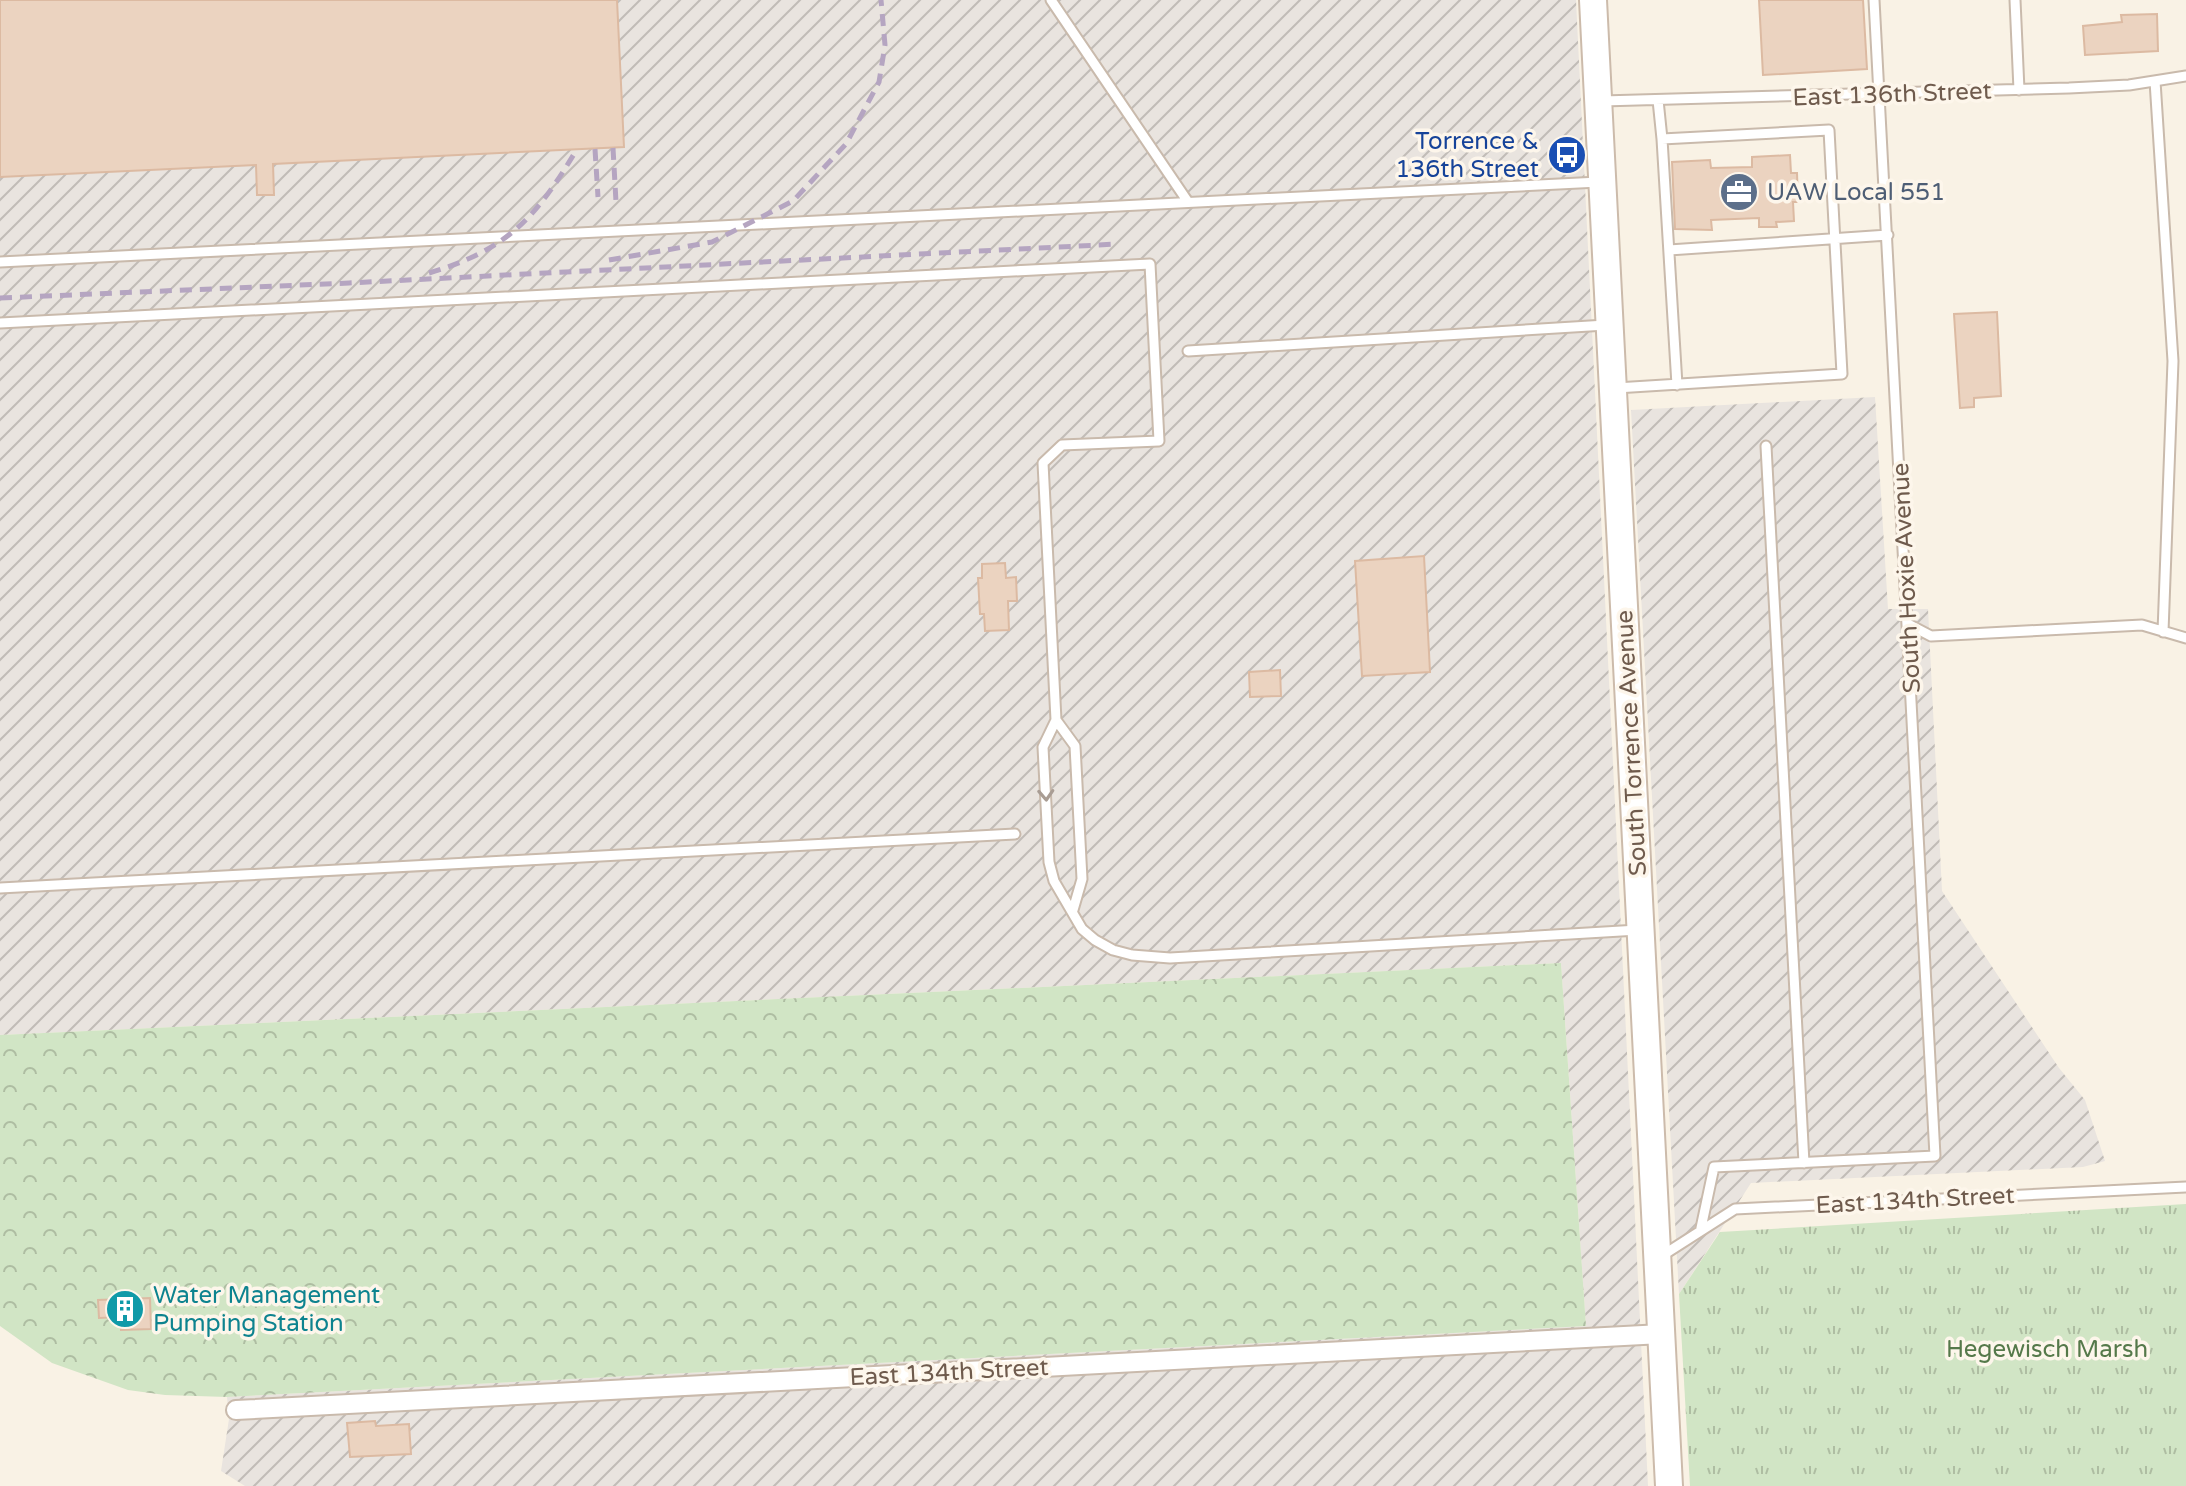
<svg xmlns="http://www.w3.org/2000/svg" width="2186" height="1486" viewBox="0 0 2186 1486" font-family="'Varela Round',sans-serif">
<defs>
<pattern id="industrial-furrows" width="10" height="10" patternUnits="userSpaceOnUse" patternTransform="scale(2)"><rect width="10" height="10" fill="#e9e4df"/><path d="M-1 1l2-2M0 10L10 0M9 11l2-2" fill="none" stroke="#c1bcb7"/></pattern>
<pattern id="forest-crowns" width="20" height="18" patternUnits="userSpaceOnUse" patternTransform="scale(2)"><rect width="20" height="18" fill="#d1e5c5"/><path d="M2 6a3 3 0 1 1 6 0M12 15a3 3 0 1 1 6 0" fill="none" stroke="#aebda2"/></pattern>
<pattern id="park-tufts" width="24" height="20" patternUnits="userSpaceOnUse" patternTransform="scale(2)"><rect width="24" height="20" fill="#d1e5c5"/><path d="M3 7l-1-3M5 7V3M7 7l1-3M15 17l-1-3M17 17v-4M19 17l1-3" fill="none" stroke="#aebda2"/></pattern>
</defs>
<rect width="100%" height="100%" fill="#f9f2e5"/>
<!-- industrial -->
<path fill="url(#industrial-furrows)" d="M0,0h1576l72,1486h-1403l-24,-15 8,-52 -2,-22 1359,-71 -25,-363 -1561,72z
M1875,397l13,212h40l14,282 117,177 26,32 20,61 -22,6 -332,16 -72,111 -48,-884z"/>
<!-- forest -->
<path fill="url(#forest-crowns)" d="M1561,963l25,363 -1359,71 -62,-2 -37,-5 -76,-27 -52,-37v-291z"/>
<!-- park -->
<path fill="url(#park-tufts)" d="M2186,1204v282h-496l-11,-192 41,-62z"/>
<!-- building -->
<path fill="#ebd3c0" stroke="#dcbaa2" stroke-width="2" d="M0,0h617l7,147 -351,17 1,31h-17l-1,-30 -256,12z
M1759,0h104l4,69 -104,6z
M2157,14l1,37 -73,4 -2,-29 39,-4 -1,-7z
M1790,155l1,18h6l1,29h-5l1,19 -18,1 1,5h-18v-9l-48,2 1,10 -37,-1 -3,-67 38,-2 1,8 41,-1v-10z
M1997,312l4,84 -27,2v9l-14,1 -6,-94z
M1424,556l6,116 -68,4 -7,-115z
M1005,563l1,15 10,-1 1,24h-9l1,29 -24,1 -1,-17h-4l-2,-36h4v-14z
M1280,670l1,26 -31,1 -1,-25z
M150,1298l1,31 -30,1 -1,-13 -21,1 -1,-18z
M375,1421l1,5 33,-2 2,30 -61,3 -3,-34z"/>
<g fill="none" stroke-linecap="round" stroke-linejoin="round">
<defs>
<path id="service" d="M1051,0l137,202
M2015,0l4,90
M2155,81l18,280 -10,271
M1602,101l467,-13 60,-3 57,-9
M1662,139l15,246
M1669,250l219,-15
M0,262l1599,-80
M0,323l1150,-59 9,177 -97,4 -19,18 13,257 -13,27 6,115 5,19 28,48 13,11 18,10 19,5 38,3 468,-28
M1188,351l418,-26
M1616,388l226,-14 -13,-244 -167,9 -4,-39
M1766,446l38,717
M1908,624l23,12 211,-11 44,13
M1056,720l19,26 7,133 -9,31
M0,888l1015,-54
M1701,1228l13,-61 221,-11 -61,-1156
M1660,1257l75,-48 451,-22"/>
<path id="minor" d="M236,1410l1426,-76"/>
<path id="secondary" d="M1593,0l76,1486"/>
</defs>
<!-- service casing -->
<use href="#service" stroke="#c9baac" stroke-width="13"/>
<!-- minor casing -->
<use href="#minor" stroke="#c9baac" stroke-width="22"/>
<!-- secondary casing -->
<use href="#secondary" stroke="#ccbbab" stroke-width="30"/>
<!-- service -->
<use href="#service" stroke="#fff" stroke-width="9"/>
<!-- minor -->
<use href="#minor" stroke="#fff" stroke-width="18"/>
<!-- secondary -->
<use href="#secondary" stroke="#fff" stroke-width="26"/>
<!-- rail -->
<path stroke="#b5a5c1" stroke-width="5" stroke-dasharray="12 8" stroke-linecap="butt" d="M613,148l3,54
M595,149l3,48
M609,260l103,-18 81,-41 53,-57 33,-62 6,-37 -4,-45
M429,273c78,-23 107,-55 148,-124
M0,298l349,-15 769,-39"/>
</g>
<!-- one-way arrows -->
<defs><path id="oneway-chevron" d="M-2-3.5L2.5 0L-2 3.5" fill="none" stroke-width="1.6" stroke-linecap="round" stroke-linejoin="round" transform="scale(2)"/></defs>
<use stroke="#a99d94" href="#oneway-chevron" transform="translate(1046 795) rotate(87)"/>
<!-- icons -->
<defs>
<symbol id="bus-disc" viewBox="-11 -11 22 22"><circle r="9.5" fill="#1a4fb4" stroke="#fdf6eb"/><path d="M-5-6H5V4H4V6H2V4H-2V6H-4V4H-5ZM-3.5-4V0h7V-4ZM-3.5 1.2v1.5H-2V1.2ZM2 1.2v1.5H3.5V1.2Z" fill="#fff"/></symbol>
<symbol id="office-disc" viewBox="-11 -11 22 22"><circle r="9.5" fill="#5c6f8a" stroke="#fdf6eb"/><path d="M-6-3h4V-5.5h4V-3h4V5H-6ZM-1-4.5V-3h2v-1.5ZM-6 0V1H6V0Z" fill="#fff"/></symbol>
<symbol id="building-disc" viewBox="-11 -11 22 22"><circle r="9.5" fill="#0f9aa8" stroke="#fdf6eb"/><path d="M-4-6H4V6H1V3H-1V6H-4ZM-2.5-4.3h1.7v1.8h-1.7ZM.8-4.3h1.7v1.8H.8ZM-2.5-1h1.7V.8h-1.7ZM.8-1h1.7V.8H.8Z" fill="#fff"/></symbol>
</defs>
<g fill-rule="evenodd">
<use href="#bus-disc" x="1545" y="133" width="44" height="44"/>
<use href="#office-disc" x="1717" y="170" width="44" height="44"/>
<use href="#building-disc" x="103" y="1287" width="44" height="44"/>
</g>
<g text-anchor="middle" stroke-width="7" stroke-linejoin="round" paint-order="stroke">
<!-- street labels -->
<g font-size="24" fill="#6f5b4d" stroke="#fdf6eb">
<text transform="translate(1892 94) rotate(-2)" y="8">East 136th Street</text>
<text transform="translate(1906 578) rotate(-93)" y="8">South Hoxie Avenue</text>
<text transform="translate(1631 743) rotate(-93)" y="8">South Torrence Avenue</text>
<text transform="translate(1915 1200) rotate(-3)" y="8">East 134th Street</text>
<text transform="translate(949 1372) rotate(-3)" y="8">East 134th Street</text>
</g>
<!-- transit labels -->
<g font-size="24" fill="#164399" stroke="#fdf6eb" text-anchor="end">
<text x="1539" y="149">Torrence &amp;<tspan x="1539" dy="28">136th Street</tspan></text>
</g>
<!-- service labels -->
<g font-size="24" fill="#4e5e75" stroke="#fdf6eb" text-anchor="start">
<text x="1767" y="200">UAW Local 551</text>
</g>
<!-- culture labels -->
<g font-size="24" fill="#0d838f" stroke="#fdf6eb" text-anchor="start">
<text x="153" y="1303">Water Management<tspan x="153" dy="28">Pumping Station</tspan></text>
</g>
<!-- park labels -->
<g font-size="24" fill="#55794a" stroke="#fdf6eb">
<text x="2047" y="1357">Hegewisch Marsh</text>
</g>
</g>
</svg>
